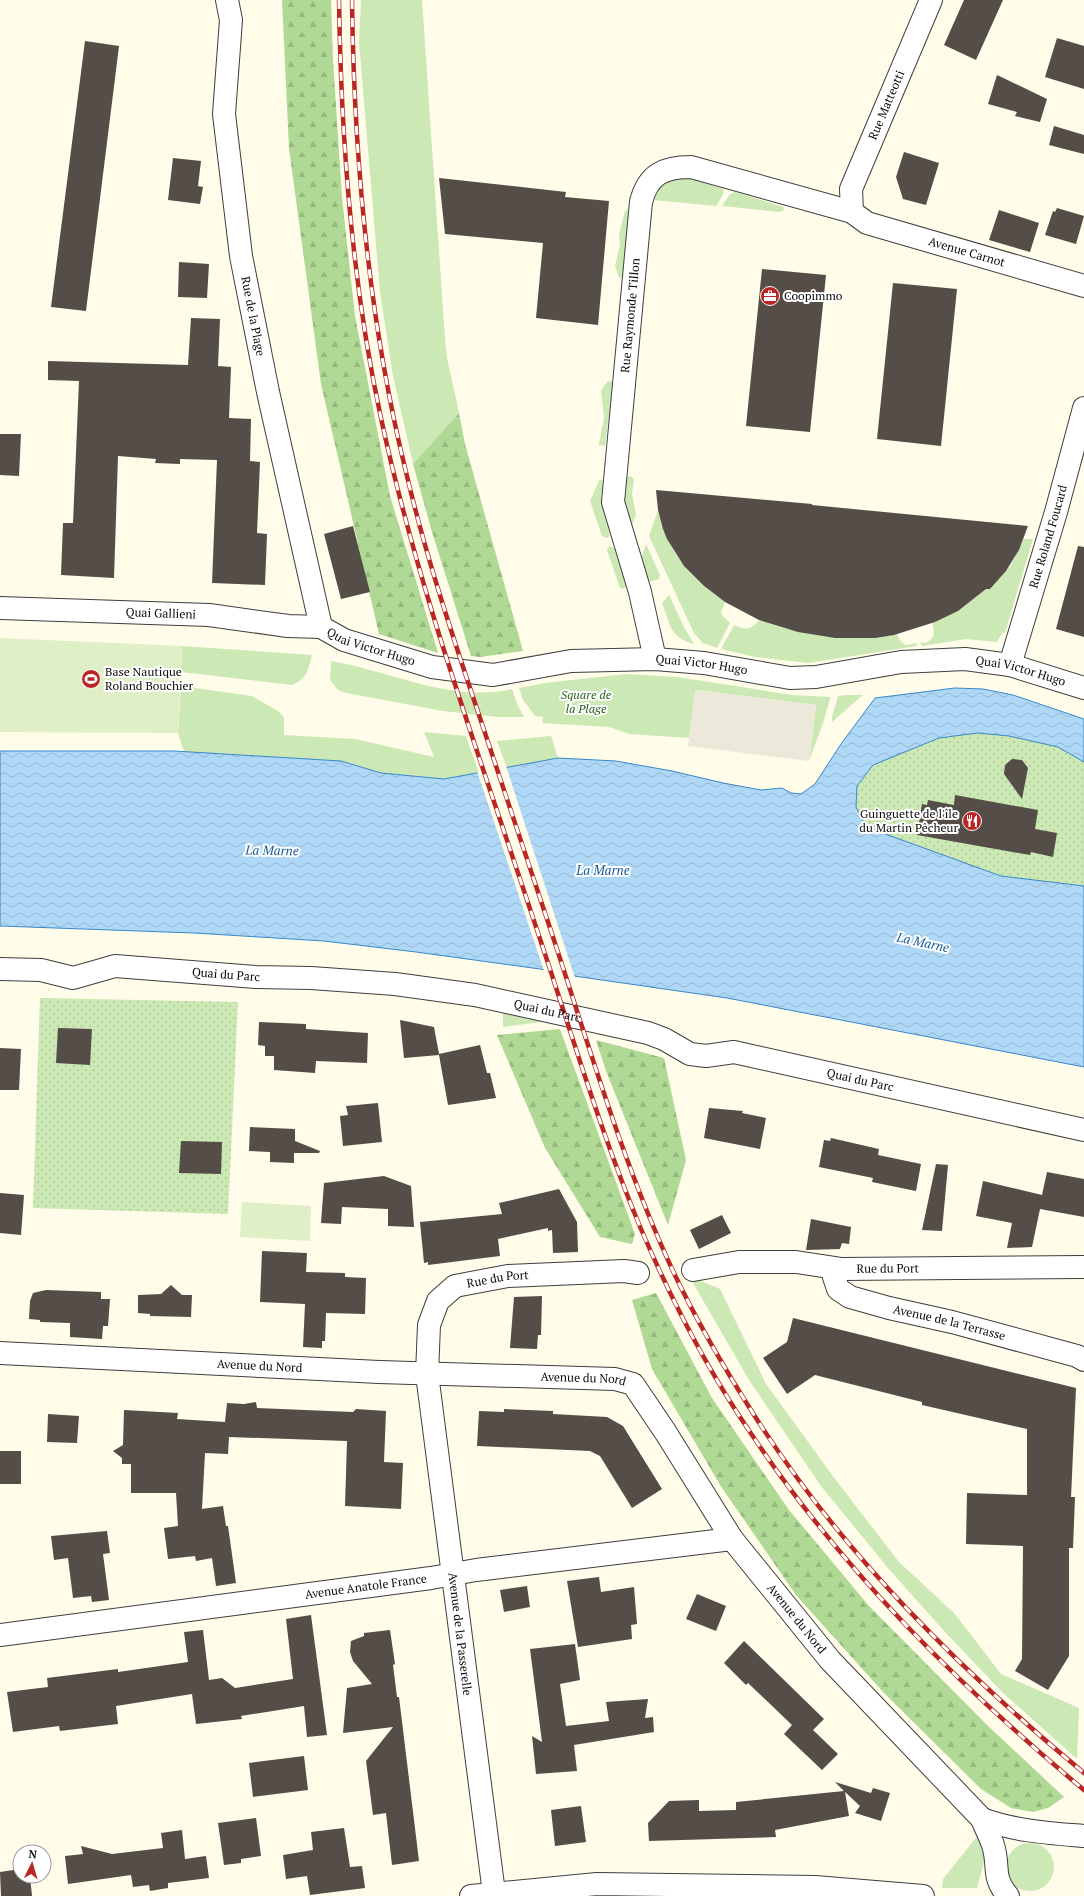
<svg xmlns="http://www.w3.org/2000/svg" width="1084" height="1896" viewBox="0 0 1084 1896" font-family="'PT Serif',serif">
<defs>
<pattern id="forest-firs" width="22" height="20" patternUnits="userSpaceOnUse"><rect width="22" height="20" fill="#afd994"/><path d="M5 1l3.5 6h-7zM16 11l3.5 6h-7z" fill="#95b97e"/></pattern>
<pattern id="garden-dots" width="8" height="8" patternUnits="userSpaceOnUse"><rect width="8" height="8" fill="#cce8b4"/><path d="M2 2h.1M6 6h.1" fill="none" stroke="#aec699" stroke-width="1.8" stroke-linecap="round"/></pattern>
<pattern id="water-waves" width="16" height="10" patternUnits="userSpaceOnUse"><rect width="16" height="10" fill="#afd7f6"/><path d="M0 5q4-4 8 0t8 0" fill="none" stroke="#95b7d2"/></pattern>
</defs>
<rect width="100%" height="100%" fill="#fffce9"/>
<!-- grass -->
<path fill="#cce8b4" d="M361,0h61l23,339 2,19 12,55 -46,51 -20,-88 -13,-84 -21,-249z
M679,178l12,1 32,10 1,4 -8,13 -63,-6 9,-15z
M735,192l48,15 1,3 -4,2 -58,-6 8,-12z
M629,209l-6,68 -4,1 -4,-12 5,-21 -1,-11 6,-23z
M608,381l5,1 -8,64 -6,-1v-1l5,-26 -3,-28z
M630,476l4,3 -2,15 4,21 -5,12 -7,-25 2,-24z
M600,479l3,2 -2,20 9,32 -1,4 -3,1 -4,-2 -12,-35z
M658,510c10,42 32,68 67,92l-4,10 2,4 7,7 -13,25 -14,-5 -9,-10 -45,-97z
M1024,539h9l-28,94h-3l-5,9 -31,-3 -44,7 -2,-4 4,1c11,-3 11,-11 8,-20l26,-12 28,-22h4l21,-24z
M646,544l14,31 -1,4 -11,3 -7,-23z
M609,546l6,2 12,38 -4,3 -3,-1 -13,-38z
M669,595l15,32 10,17c-24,-6 -24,-20 -32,-41z
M760,620c45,17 89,22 137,14l4,8 5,3 11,-2v3l-109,17 -53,-6 -34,-8 13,-24c12,6 17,4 26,-5z
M182,646l130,9c-4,15 -5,24 -20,30l-111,-13z
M331,661c60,10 119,42 181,28l5,15 7,13h-26l-55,-6 -97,-18 -8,-3 -8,-10z
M626,674l51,3 115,18 38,2v2l-7,24 -14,38 7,-56 -120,-15 -7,48 -60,-4 -20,-7 -67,-4 1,-6 -8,-1 -12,-16 -4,-12 26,-5z
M181,686l71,10 26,15 6,6v18l71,4 79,18 -10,-25 42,4 13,37 -35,6 -63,-6 -40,-12 -157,-9 -6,-19z
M847,695h16l-31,27v-5l6,-21z
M551,736l7,22 -51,10 -10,-27z
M508,1008l49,12 -54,7v-14z
M689,1276l31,13 46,95 69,95 64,83 55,51 47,61 78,34 -2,51 -75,-67 -58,-61 -56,-63 -67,-82 -72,-106z
M979,1834l8,17 -10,37h-35l1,-9z
M1006 1867a24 24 0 1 1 48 0a24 24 0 1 1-48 0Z"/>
<!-- forest -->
<path fill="url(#forest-firs)" d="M282,0h49l2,60 9,138 13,118 35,180 48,157 -59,-19 -58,-250 -32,-236z
M459,413l6,31 58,207 -43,6 -9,-1 -39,-124 -19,-68z
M560,1029l75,205 -3,10 -32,-7 -55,-89 -48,-113z
M596,1040l68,18 22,102 -18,65 -62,-154z
M656,1293l56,105 77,112 80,96 118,119 77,72 -16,11 -15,4 -22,-4 -30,-19 -98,-97 -87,-97 -76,-110 -68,-116 -20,-69z"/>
<!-- garden -->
<path fill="url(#garden-dots)" d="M978,733l31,3 49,11 26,15v124l-83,-10 -135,-49 -10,-20 1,-21 16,-21 65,-27z
M40,998l198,4 -10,212 -195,-6z"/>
<!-- pitch -->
<path fill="#dfefc6" d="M0,638l182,8 -4,87 -178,-1z
M242,1202l69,4 -1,35 -70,-4z"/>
<!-- plaza -->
<path fill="#ede9da" d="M695,690l121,15 -7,56 -121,-15z"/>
<!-- water -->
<path fill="url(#water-waves)" stroke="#3688cc" d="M955,688l28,1 30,6 71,24v43l-26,-15 -49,-11 -31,-3 -39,5 -66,27 -16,21 -1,21 10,20 135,49 83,10v181l-357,-69 -153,-22 -34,-7 -124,-17 -92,-11 -130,-8 -194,-7v-175h174l167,10 40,12 63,6 114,-21 58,3 56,10 51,12 38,7 21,-2 9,5 10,1 14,-10 26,-40 34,-46z"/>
<!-- pier -->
<path fill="#fffce9" d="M506,766l69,212 -31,-7 -67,-200z"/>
<!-- building -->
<path fill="#544d48" d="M964,0h39l-27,60 -32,-15z
M1057,38l27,8v43l-39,-12z
M85,41l34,5 -33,265 -35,-4z
M997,75l50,24 -7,23 -25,-6 2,-4 -29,-8z
M1054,126l30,9v19l-35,-9z
M904,152l35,11 -13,42 -23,-6 -7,-22z
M173,158l28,3 -3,25 5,1 -3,17 -32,-4z
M439,178l127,14 -1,5 44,4 -11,124 -62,-7 7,-75 -98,-9z
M1057,208l27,8 -8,28 -31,-9 8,-24 2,1z
M999,210l40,13 -9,29 -41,-12z
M179,262l30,2 -2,34 -29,-1z
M762,269l64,6 -16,157 -64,-6z
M893,283l64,6 -16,157 -64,-7z
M191,318l29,1 -2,47 13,1 -2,51 22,1 -1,42 10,1 -3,71 10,1 -2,51 -53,-2 5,-123 -37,-1v5l-25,-1 1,-4 -38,-3 -4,122 -53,-3 2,-52h10l6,-142 -31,-1v-19l140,4z
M0,434h21l-2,42 -19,-1z
M656,490l156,14v1l216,21 -9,24 -13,21 -16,18h-4l-28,22 -23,11 -41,13 -19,3h-40l-37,-6 -39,-12 -34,-18 -21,-16 -20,-20 -17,-27 -4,-10 -5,-19z
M353,526l17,66 -29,7 -17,-65z
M1078,546l6,1v90l-28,-8z
M1012,759l10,1 6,8 -6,31 -18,-25 1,-9z
M955,795l83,15 -3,19 22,4 -4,24 -22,-5 -1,3 -113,-20 5,-31 5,1 1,-5 26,5z
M400,1020l34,7 5,27 41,-9 7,28h3l6,25 -48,7 -9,-50 -35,3z
M259,1022l47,2v5l62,4 -1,30 -51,-2 -1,12 -41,-3v-14h-9v-10l-7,-1z
M58,1028l34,1 -2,36 -34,-2z
M0,1048l21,1 -2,41h-19z
M378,1103l4,39 -39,4 -3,-30 8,-1 -2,-9z
M709,1108l34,3 -1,2 24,5 -6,31 -56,-11z
M250,1127l45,2v12l25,10 -1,2h-25v10l-24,-1v-10l-21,-1z
M831,1138l48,11 -1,6 43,9 -5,27 -44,-9 1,-4 -54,-11 5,-27 6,1z
M181,1141l41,1 -1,32 -42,-1z
M936,1164l12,1 -6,66 -20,-1z
M1047,1172l37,7v38l-44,-8 -8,38 -25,1 5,-25 -36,-7 7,-35 59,14z
M384,1176l27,10 3,41 -26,-1v-17l-46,-2 -1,17 -20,-1 3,-40z
M559,1189l18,33 1,30 -25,1 -1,-23 -4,1v-3l-50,11 2,17 -72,9v-3l-4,1 -4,-41 82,-8 -3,-11z
M0,1193l24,2 -3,40 -21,-2z
M722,1215l9,18 -32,16 -9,-19z
M811,1219l40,8 -2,17 -7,-1 -2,6 -34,1z
M262,1251l45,2 -1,19 39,1v4l21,1 -1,36 -39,-1 -1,28h-3v7l-19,-1 2,-43 -45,-2z
M171,1285l11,10h10l-1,22 -41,-1v-2l-12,-1v-18l23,-1z
M46,1290l55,2v7h9l-2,27h-5l-1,13 -32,-2v-14l-30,-1v-2l-11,-1 1,-18 3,-8z
M542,1296l-1,39h-3l-1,14 -27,-1 4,-51z
M793,1318l283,70 -5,109h4l-2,51h-4v108l-21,34 -33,-19 7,-12 1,-113 -57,-2 1,-51 60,2v-66l-105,-24v-3l-107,-27 -28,19 -24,-36 24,-16z
M256,1402l1,6 96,4 3,-3 30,2 -2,51 19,1 -2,46 -56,-3 2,-65 -118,-4 -1,17 -23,-1 -3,56 21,-3 3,20h2l8,57 -20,3 -4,-28 -16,3 -1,-5 -27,3 -4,-31 14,-2 -2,-33h-45v-29h-9v-6l-9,-7 10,-6 1,-35 54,3 -1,6 48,3 2,-19 17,1z
M504,1409l49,2v3l54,3 16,9 39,63 -30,19 -32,-52 -10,-5 -113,-5 2,-35 25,1z
M48,1414l31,2 -2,27 -30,-1z
M0,1451h21v33h-21z
M107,1531l3,22 -7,1 6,46 -17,2 -1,-6 -18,2 -5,-40 -14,2 -3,-24z
M599,1577l2,15 33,-5 3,37 -6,1 1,14 -54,8 -11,-66z
M527,1586l3,21 -26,5 -4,-22z
M697,1594l29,12 -10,25 -30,-12z
M311,1615l16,120 -20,2 -3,-31 -63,10 1,3 -46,5 -4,-30 -76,12 2,18 -58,7 -1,-5 -46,6 -6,-40 41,-5 -1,-9 71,-9v3l70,-10 -4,-30 19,-2 6,50 13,-2 13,10 58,-9 -7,-60z
M390,1630l5,34 -2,1 4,32h2l20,164 -27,4 -6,-52 -13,2 -7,-54 27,-34 -50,6 4,-45 25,-4 -19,-23 -3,-9 1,-11 13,-5v-3z
M744,1641l80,78 -11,11 25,24 -16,16 -38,-36 8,-9 -44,-42 -2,2 -22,-22z
M575,1644l5,36 -20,4 6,42 43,-5 -3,-19 42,-3 -3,19 8,-1 1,15 -80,13 3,26 -41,3 -4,-38 10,6 -12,-93z
M304,1756l4,34 -55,7 -4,-34z
M835,1782l36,11 2,-5 17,5 -9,28 -26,-8 5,-7 -15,-14 4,24 -74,14 1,7 -127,4 -1,-18 21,-22 30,-1v11l37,-1v-8l108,-11z
M581,1806l5,36 -31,4 -4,-36z
M256,1818l5,38 -20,3v4l-17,2 -6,-42z
M344,1828l6,39 12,-1 3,22 -55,7 -3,-19 -21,3 -3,-24 30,-5 -2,-18z
M182,1830l3,29 21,-3 3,22 -41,5v5l-18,3 -1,-6 -16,2 -2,-12 -63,9 -3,-28 18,-2 -2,-8 31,8 51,-6 -2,-15z
M20,1869v7h10l2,20h-31l-1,-24z"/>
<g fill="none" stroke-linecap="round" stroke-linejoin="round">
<defs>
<g id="minor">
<path id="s1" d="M227,0l4,20 -7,94 17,142 27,136 53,235"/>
<path id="s2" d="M852,212l-1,-23 80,-189"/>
<path id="s3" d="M0,608l209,7 79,11 33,1 23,13 88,27 61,8 78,-14 84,-2 49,4 86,15 26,-1 85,-15 64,-3 45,6 74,23"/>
<path id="s4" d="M655,659l-15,-67 -27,-90 28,-300c7,-28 23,-35 50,-35l161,45 15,11 217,63"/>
<path id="s5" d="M1010,665l46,-153 28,-104"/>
<path id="s6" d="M0,969l41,1 32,8 42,-12 141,11 55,1 84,6 80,11 173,38 16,6 26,15 16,2 28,-4 350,78"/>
<path id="s7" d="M842,1269l-8,8 4,12 12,8 39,11 63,14 125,34 7,4"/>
<path id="s8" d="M693,1270l46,-8h57l46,7 242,-2"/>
<path id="s9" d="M0,1353l379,19 236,7 18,5 33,49 66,106"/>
<path id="s10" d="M494,1893l-67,-519 2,-49 9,-24 17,-15 53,-10 116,-5 14,2"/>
<path d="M471,1896l126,-12 218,3 108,9"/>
</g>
<g id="tertiary">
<path id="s11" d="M0,1635l431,-57 45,-8 256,-31 98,121 152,159c3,8 8,17 11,26 7,22 -2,31 15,51"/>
<path d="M982,1819c33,12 67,14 102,17"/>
</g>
</defs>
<!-- minor casing -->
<use href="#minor" stroke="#3e3e3e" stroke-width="24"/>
<!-- tertiary casing -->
<use href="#tertiary" stroke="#3e3e3e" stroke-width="24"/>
<!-- minor -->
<use href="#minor" stroke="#fff" stroke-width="22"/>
<!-- tertiary -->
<use href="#tertiary" stroke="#fff" stroke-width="22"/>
<defs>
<path id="rail" d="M339,0c2,137 13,285 42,418 38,177 102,347 158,518 33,98 62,198 102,293 30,70 66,140 109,203 91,137 208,253 334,358
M352,0c2,158 16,318 54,472 18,77 43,153 68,228 24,72 48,144 72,216 40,119 74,241 127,355 24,51 53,100 83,147 87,136 204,252 328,355"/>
</defs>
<!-- rail casing -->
<use href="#rail" stroke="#ba2624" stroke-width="4.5"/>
<!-- rail -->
<use href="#rail" stroke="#fff" stroke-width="3" stroke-dasharray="9" stroke-linecap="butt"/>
</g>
<!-- icons -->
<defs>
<symbol id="office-disc" viewBox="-11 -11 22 22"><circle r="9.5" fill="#ba2624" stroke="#fff"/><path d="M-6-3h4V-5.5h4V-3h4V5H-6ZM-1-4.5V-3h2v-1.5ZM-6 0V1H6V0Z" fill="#fff"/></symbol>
<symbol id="stadium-disc" viewBox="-11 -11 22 22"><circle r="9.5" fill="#ba2624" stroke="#fff"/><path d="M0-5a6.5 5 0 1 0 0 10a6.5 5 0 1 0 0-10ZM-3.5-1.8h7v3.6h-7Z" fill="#fff"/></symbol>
<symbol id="restaurant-disc" viewBox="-11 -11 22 22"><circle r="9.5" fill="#ba2624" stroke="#fff"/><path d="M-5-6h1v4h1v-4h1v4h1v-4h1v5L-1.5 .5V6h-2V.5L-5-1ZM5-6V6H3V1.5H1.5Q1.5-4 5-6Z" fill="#fff"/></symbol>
</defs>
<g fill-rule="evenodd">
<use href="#office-disc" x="759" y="285" width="22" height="22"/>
<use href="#stadium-disc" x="80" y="668" width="22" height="22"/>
<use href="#restaurant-disc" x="961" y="810" width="22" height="22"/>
</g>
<g text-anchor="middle" stroke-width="4" stroke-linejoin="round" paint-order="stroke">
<!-- street labels -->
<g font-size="12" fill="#0b0b0b" stroke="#fff">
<text dy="4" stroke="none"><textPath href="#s2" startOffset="114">Rue Matteotti</textPath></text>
<text dy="4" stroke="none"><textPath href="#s4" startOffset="821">Avenue Carnot</textPath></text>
<text dy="4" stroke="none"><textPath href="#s4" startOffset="350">Rue Raymonde Tillon</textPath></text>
<text dy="4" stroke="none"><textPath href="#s1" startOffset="319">Rue de la Plage</textPath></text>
<text dy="4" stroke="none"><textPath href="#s5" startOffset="134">Rue Roland Foucard</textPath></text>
<text dy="4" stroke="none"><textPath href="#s3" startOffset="161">Quai Gallieni</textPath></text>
<text dy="4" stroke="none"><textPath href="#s3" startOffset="376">Quai Victor Hugo</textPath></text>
<text dy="4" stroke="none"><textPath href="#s3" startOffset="712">Quai Victor Hugo</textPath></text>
<text dy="4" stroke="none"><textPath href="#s3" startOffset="1035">Quai Victor Hugo</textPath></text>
<text dy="4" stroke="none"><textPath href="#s6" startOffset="229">Quai du Parc</textPath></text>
<text dy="4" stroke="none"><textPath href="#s6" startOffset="553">Quai du Parc</textPath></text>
<text dy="4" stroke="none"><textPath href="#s6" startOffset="877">Quai du Parc</textPath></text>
<text dy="4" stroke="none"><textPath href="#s8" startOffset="196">Rue du Port</textPath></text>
<text dy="4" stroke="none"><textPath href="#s10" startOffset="664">Rue du Port</textPath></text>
<text dy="4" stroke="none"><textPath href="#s7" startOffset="141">Avenue de la Terrasse</textPath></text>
<text dy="4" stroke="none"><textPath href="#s9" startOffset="260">Avenue du Nord</textPath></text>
<text dy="4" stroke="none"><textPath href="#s9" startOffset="584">Avenue du Nord</textPath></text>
<text dy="4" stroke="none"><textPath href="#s11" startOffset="369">Avenue Anatole France</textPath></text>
<text dy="4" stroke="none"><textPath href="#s11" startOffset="841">Avenue du Nord</textPath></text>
<text transform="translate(460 1634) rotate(83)" y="4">Avenue de la Passerelle</text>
</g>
<!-- poi labels -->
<g font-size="12" fill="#0b0b0b" stroke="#fff" text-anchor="start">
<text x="784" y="300">Coopimmo</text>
<text x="105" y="676">Base Nautique<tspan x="105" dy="14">Roland Bouchier</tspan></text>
<text x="958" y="818" text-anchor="end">Guinguette de l'île<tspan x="958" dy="14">du Martin Pêcheur</tspan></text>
</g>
<!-- park labels -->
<g font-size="12" font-style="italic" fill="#27621d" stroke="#fff">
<text x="586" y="699">Square de<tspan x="586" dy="14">la Plage</tspan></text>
</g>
<!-- water labels -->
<g font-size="13" font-style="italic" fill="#165a9b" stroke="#fff">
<text transform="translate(272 850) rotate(1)" y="5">La Marne</text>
<text x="603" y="875">La Marne</text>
<text transform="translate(923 942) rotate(12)" y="5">La Marne</text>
</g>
</g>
<!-- north arrow -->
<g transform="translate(32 1864) rotate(5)"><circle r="19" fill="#ffffff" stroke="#9d9d9d"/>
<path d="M0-3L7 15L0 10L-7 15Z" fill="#ba2624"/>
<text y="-6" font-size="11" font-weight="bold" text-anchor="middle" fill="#0b0b0b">N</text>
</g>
</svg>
